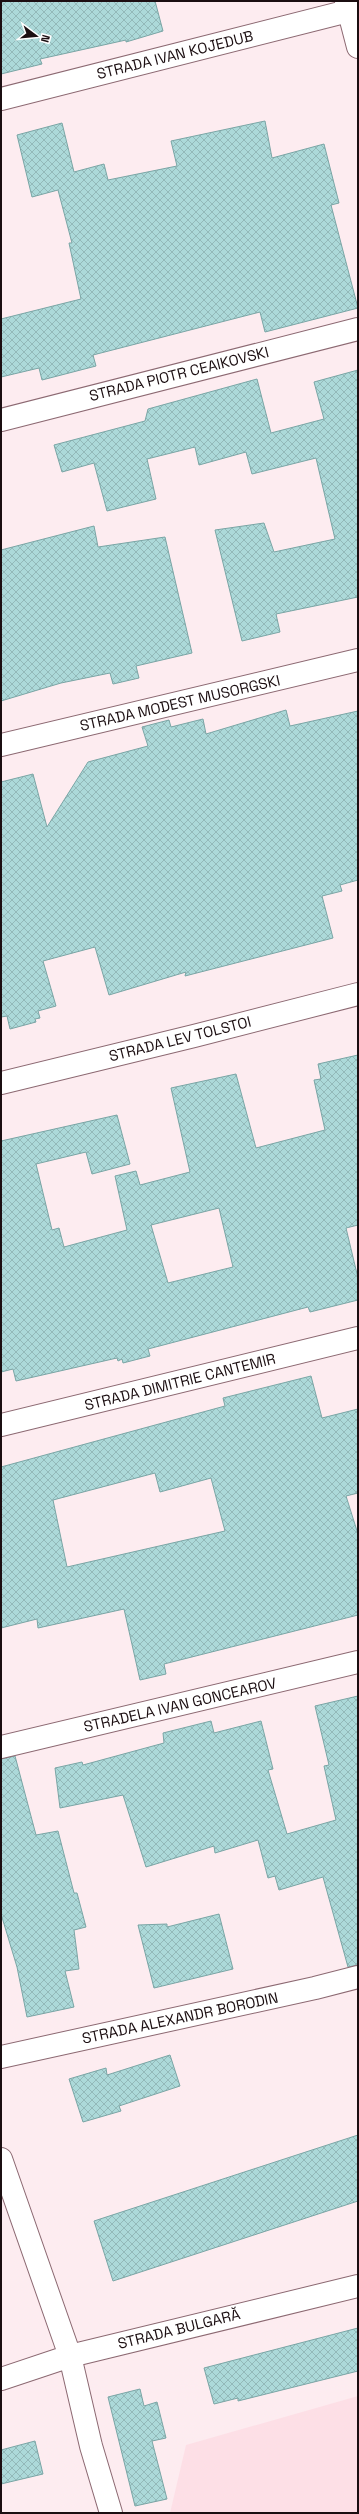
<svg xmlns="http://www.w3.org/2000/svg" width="359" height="2514" viewBox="0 0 359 2514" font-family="'Space Grotesk',sans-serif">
<defs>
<pattern id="building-cross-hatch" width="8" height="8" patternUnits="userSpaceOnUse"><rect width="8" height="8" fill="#acd9d9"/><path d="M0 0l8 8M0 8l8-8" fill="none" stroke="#93b9b9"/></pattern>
</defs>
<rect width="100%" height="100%" fill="#fdecf0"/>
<!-- built -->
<path fill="#fddfe6" d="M358,2396v117h-188l16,-68z"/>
<!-- building -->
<path fill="url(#building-cross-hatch)" stroke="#7aa5a5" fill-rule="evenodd" d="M1,1h154l8,30 -37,11v-2l-86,19 2,5 -41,10z
M265,121l7,37 52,-14 15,59 -8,2 27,103 -93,24 -5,-20 -167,43 3,11 -54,14 -3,-12 -38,9v-58l80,-20 -12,-56h3l-14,-53 -26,7 -15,-62 45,-12 12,49 30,-8 4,16 69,-14 -6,-25z
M358,370v227l-82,17 4,18 -38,9 -27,-111 49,-7 10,29 61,-13 -19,-81 -64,16 -6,-22 -47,13 -4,-18 -48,12 9,40 -49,12 -13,-48 -32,9 -8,-27 91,-24 3,-12 109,-30 14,54 53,-14 -10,-37z
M94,526l4,21 67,-10 27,116 -56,13 3,12 -26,6 -3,-11 -49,10 -60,18v-151z
M286,710l4,16 68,-15v169l-18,5 2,6 -20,5 11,42 -148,38 1,-4 -77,23 -14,-48 -52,14 13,45 -18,5 2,7 -5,1 1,3 -26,7 -3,-13 -6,1v-235l32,-8 14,53 41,-65 60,-16 -6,-19 27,-7 2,7 32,-8 3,15z
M358,1055v170l-12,3 12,50v22l-48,12 -2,-5 -160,42 2,7 -27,7 -1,-4 -4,2 -1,-3 -101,23 -3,-12 -12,3v-231l116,-26 13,49 -38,10 -6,-22 -50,12 16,66 7,-2 5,19 63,-17 -12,-54 21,-5 4,14 50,-13 -19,-84 65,-14 20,74 69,-18 -11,-50 7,-1 -3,-15zM219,1208l14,59 -65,16 -17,-58z
M311,1376l11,42 36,-9v84l-12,3 12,38v81l-194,49 2,10 -26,6 -16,-71 -86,19 -1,-9 -36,9v-161l224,-61 -2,-8zM155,1473l5,19 51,-14 14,53 -158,36 -14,-67z
M358,1696v269l-10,2 -25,-90 -44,13 -4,-14 -7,2 -10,-38 -43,13 -1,-7 -68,21 -23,-72 -63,13 -5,-40 27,-6 1,3 81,-22 -1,-10 48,-12 3,12 47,-12 12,48 -5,1 19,64 49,-14 -12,-54 5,-1 -14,-59z
M15,1756l21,79 22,-4 16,62h3l9,34 -12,3 5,39 -14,2 9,36 -47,10 -10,-50 -16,-53v-155z
M219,1914l14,55 -79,19 -16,-63 29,-1v3z
M170,2055l10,31 -61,20 2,5 -38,11 -14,-43 37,-11 1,7z
M358,2135v66l-245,80 -19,-60z
M358,2328v43l-120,30v-3l-24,6 -10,-36z
M140,2389l4,17 13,-4 9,36 -14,3 15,58 -32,7 -27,-109z
M35,2441l8,33 -42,10v-34z"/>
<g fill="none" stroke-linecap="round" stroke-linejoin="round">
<defs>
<path id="street" d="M1,99l347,-88
M1,420l357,-91
M1,745l357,-85
M1,1083l193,-47 164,-42
M1,1425l357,-87
M1,1747l357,-85
M1,2057l314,-69 43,-11
M1,2159l69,197 21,90 20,67
M1,2379l69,-23 288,-70"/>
<path id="secondary" d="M346,1l12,46"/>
</defs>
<!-- street casing -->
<use href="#street" stroke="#8c6972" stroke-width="24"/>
<!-- secondary casing -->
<use href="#secondary" stroke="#8c6972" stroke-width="24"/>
<!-- street -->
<use href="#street" stroke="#fff" stroke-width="22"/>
<!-- secondary -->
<use href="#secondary" stroke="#fff" stroke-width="22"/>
</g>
<g text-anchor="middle" stroke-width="3" stroke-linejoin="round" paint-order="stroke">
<!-- street labels -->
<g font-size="15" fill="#1b0e11" stroke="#fff">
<text transform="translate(175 55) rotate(-14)" y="5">STRADA IVAN KOJEDUB</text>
<text transform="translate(179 374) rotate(-14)" y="5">STRADA PIOTR CEAIKOVSKI</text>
<text transform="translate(180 703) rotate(-13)" y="5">STRADA MODEST MUSORGSKI</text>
<text transform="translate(180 1039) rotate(-14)" y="5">STRADA LEV TOLSTOI</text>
<text transform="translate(180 1382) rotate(-14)" y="5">STRADA DIMITRIE CANTEMIR</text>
<text transform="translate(180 1705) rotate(-13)" y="5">STRADELA IVAN GONCEAROV</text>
<text transform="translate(180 2018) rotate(-12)" y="5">STRADA ALEXANDR BORODIN</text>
<text transform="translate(179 2329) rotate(-14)" y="5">STRADA BULGARĂ</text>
</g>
</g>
<!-- border -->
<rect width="359" height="2514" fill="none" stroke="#1b0e11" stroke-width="4"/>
<!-- north arrow -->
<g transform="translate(36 36) rotate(106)" stroke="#ffffff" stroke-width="3" paint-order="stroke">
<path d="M0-3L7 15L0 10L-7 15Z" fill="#1b0e11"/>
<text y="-6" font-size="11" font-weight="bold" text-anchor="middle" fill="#1b0e11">N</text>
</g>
</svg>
